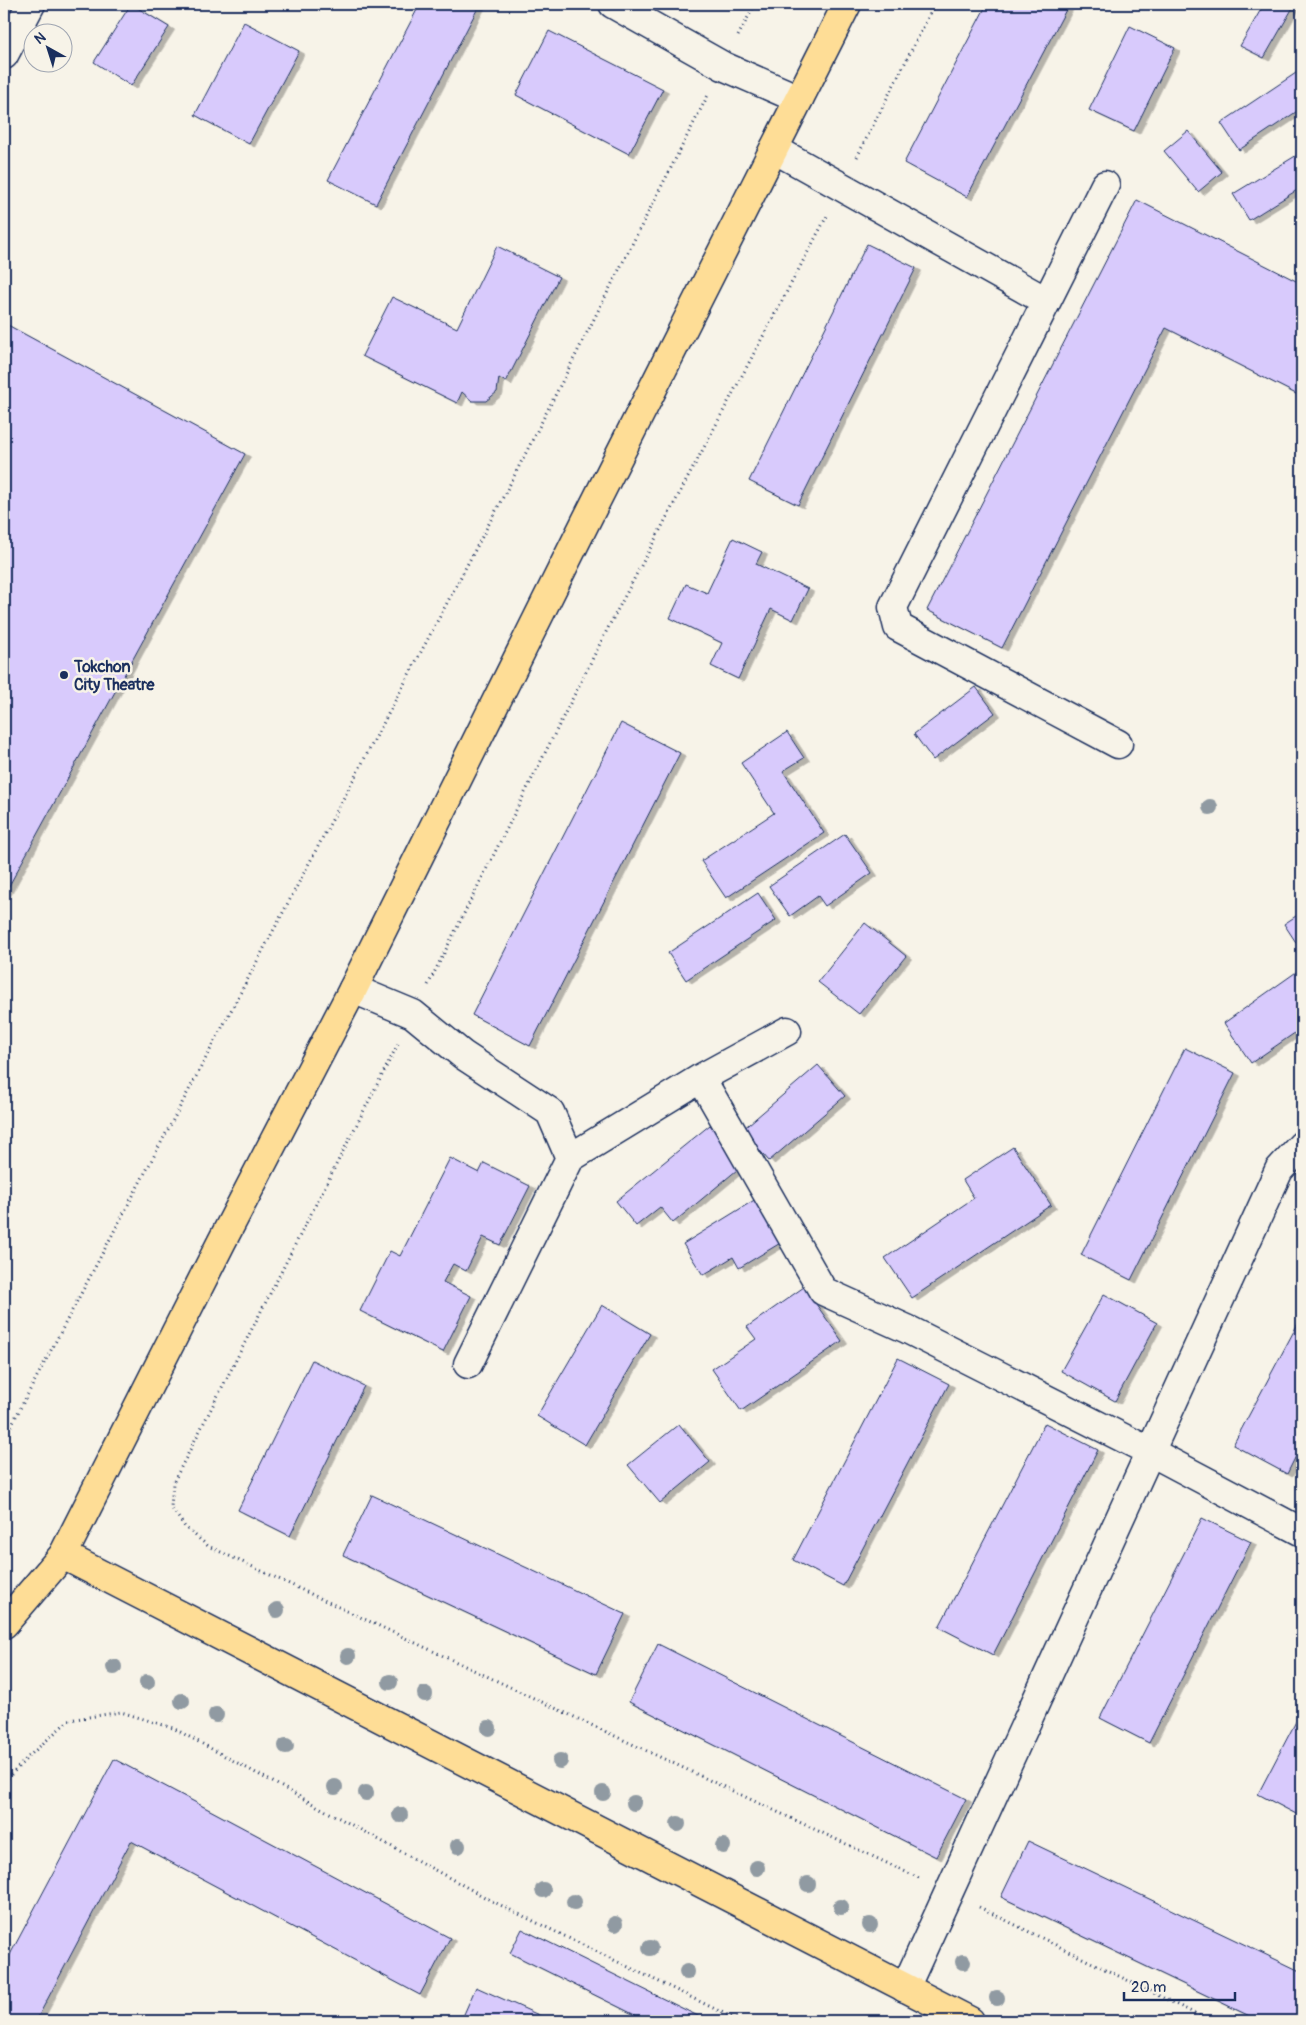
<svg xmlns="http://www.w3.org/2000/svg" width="1306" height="2025" viewBox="0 0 1306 2025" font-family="Pangolin,sans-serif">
<defs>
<filter id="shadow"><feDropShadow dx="5.5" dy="3" stdDeviation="0" flood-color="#0004"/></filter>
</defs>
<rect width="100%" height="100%" fill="#f7f3e8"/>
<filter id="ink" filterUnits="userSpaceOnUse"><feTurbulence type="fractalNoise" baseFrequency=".02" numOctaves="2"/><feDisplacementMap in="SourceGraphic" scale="10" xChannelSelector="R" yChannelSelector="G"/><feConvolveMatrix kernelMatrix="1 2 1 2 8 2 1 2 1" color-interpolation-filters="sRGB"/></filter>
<g filter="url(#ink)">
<!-- building -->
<path fill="#d8cafc" stroke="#1b2f5e" filter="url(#shadow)" d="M131,4l38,23 -38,59 -37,-24z
M420,4h60l-104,200 -48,-24z
M987,4h82l-102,193 -63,-34z
M1264,4h31l-31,54 -24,-12z
M244,22l55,29 -50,93 -54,-29z
M1130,26l45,22 -41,83 -45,-21z
M549,31l114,58 -34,65 -113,-59z
M1302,69v39l-63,42 -18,-27z
M1188,131l34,41 -24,20 -34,-41z
M1302,152v35l-53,33 -16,-26z
M1137,200l165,84v113l-136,-69 -164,320 -75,-38z
M867,244l49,24 -118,237 -49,-24z
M497,246l62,31 -53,105 -7,-4 -2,14 -11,9h-14l-10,-9 -5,11 -95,-47 30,-59 65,31z
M4,323l241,131 -241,441z
M733,538l29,14 -6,12 52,25 -15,31 -22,-11 -33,70 -27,-13 11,-23 -52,-25 16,-34 21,9z
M976,687l19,26 -62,47 -19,-26z
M621,723l59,30 -150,293 -58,-31z
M787,732l17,26 -21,13 41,62 -98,65 -25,-37 73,-48 -33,-50z
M845,834l27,39 -47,33 -7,-10 -28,20 -21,-30z
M758,893l18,27 -90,60 -18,-27z
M1302,912v37l-1,1 -17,-26z
M865,923l41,33 -47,58 -41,-32z
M1302,968v60l-51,35 -27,-40z
M1185,1048l50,25 -104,207 -50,-25z
M818,1065l27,31 -76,65 -27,-31z
M710,1125l33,40 -70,58 -13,-16 -24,19 -20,-25z
M1013,1147l38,58 -139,93 -27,-40 89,-60 -11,-18z
M450,1158l29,15 5,-10 46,23 -30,59 -17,-8 -17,34 -13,-7 -10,18 28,14 -28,56 -83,-41 30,-60 10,5z
M756,1199l26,43 -43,26 -6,-11 -30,18 -20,-31z
M804,1287l38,54 -101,70 -29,-42 44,-30 -9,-12z
M1104,1294l53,29 -42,78 -54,-30z
M602,1305l48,29 -65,111 -48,-29z
M1302,1316v128l-15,30 -54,-29z
M898,1358l51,26 -106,202 -50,-26z
M312,1360l52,26 -74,150 -52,-26z
M1045,1423l53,27 -105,205 -54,-28z
M679,1424l31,38 -50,41 -32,-38z
M372,1495l253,119 -29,60 -253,-119z
M1202,1518l49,24 -102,201 -49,-25z
M658,1644l308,155 -30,58 -307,-155z
M1302,1710v107l-44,-23z
M114,1759l336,179 -30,57 -289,-154 -95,180h-32v-55z
M1028,1841l274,131v49h-42l-259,-124z
M522,1929l180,89 -2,3h-53l-137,-68z
M476,1987l76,34h-91z"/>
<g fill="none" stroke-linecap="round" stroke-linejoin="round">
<defs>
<path id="minor" d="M613,4l110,62 76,33
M4,55l27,-51
M774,149l272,152
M1105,185l-212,422 5,20 220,117
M353,989l60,25 50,41 87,57 20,46 -102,206
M701,1078l122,213 84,38 242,122 153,81
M570,1158l131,-80 86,-47
M905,1988l374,-818 23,-25"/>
<path id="major" d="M63,1555l907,466
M4,1624l59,-69 158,-312 132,-254 233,-468 261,-517"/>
</defs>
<!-- minor casing -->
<use href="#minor" stroke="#1b2f5e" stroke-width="31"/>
<!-- major casing -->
<use href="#major" stroke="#1b2f5e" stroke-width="31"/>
<!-- path -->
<path stroke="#1b2f5e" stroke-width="3" stroke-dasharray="1 4" stroke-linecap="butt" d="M738,36l17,-32
M857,157l78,-153
M428,985l181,-359 218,-410
M398,1044l-225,439 -2,24 14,20 23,19 711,332
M4,1439l506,-955 198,-389
M4,1782l24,-25 41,-37 52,-8 52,16 319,173 248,120
M979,1907l231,114"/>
<!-- minor -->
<use href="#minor" stroke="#f7f3e8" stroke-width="28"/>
<!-- major -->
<use href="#major" stroke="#fedd96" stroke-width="28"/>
</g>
<!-- trees -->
<g fill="#909aa2">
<circle cx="1210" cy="807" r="8"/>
<circle cx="277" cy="1610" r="8"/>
<circle cx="348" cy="1656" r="8"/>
<circle cx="114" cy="1667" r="8"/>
<circle cx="147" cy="1682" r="8"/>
<circle cx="390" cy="1682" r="8"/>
<circle cx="425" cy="1694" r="8"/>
<circle cx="182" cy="1701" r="8"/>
<circle cx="216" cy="1715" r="8"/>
<circle cx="489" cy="1728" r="8"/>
<circle cx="286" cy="1746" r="8"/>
<circle cx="560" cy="1761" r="8"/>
<circle cx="335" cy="1787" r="8"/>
<circle cx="366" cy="1793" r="8"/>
<circle cx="603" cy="1793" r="8"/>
<circle cx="634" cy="1803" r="8"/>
<circle cx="400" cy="1815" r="8"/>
<circle cx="678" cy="1824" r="8"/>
<circle cx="458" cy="1846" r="8"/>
<circle cx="723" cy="1846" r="8"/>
<circle cx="757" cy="1868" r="8"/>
<circle cx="808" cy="1884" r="8"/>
<circle cx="543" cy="1890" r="8"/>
<circle cx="574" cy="1902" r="8"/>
<circle cx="841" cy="1907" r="8"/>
<circle cx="615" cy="1924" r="8"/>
<circle cx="870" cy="1925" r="8"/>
<circle cx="650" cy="1948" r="8"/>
<circle cx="963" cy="1962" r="8"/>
<circle cx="687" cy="1972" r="8"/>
<circle cx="997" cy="1998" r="8"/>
</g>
</g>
<!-- markers -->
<circle fill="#1b2f5e" stroke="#f7f3e8" stroke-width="2" cx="64" cy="675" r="5"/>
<g text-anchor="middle" stroke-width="5" stroke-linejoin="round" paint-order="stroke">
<!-- poi labels -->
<g font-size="16" font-weight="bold" fill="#1b2f5e" stroke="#f7f3e8" text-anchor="start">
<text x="74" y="672">Tokchon<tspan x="74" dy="18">City Theatre</tspan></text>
</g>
</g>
<!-- margin -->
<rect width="1306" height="2025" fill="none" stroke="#f7f3e8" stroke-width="20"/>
<rect x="10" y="10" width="1286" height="2005" fill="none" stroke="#1b2f5e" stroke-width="2" filter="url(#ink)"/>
<!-- north arrow -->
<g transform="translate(48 48) rotate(321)"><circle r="24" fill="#f7f3e8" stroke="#9fa5b1"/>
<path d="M0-4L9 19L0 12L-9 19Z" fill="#1b2f5e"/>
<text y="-8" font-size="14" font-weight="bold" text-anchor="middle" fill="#1b2f5e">N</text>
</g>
<!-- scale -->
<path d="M1124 1992v8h111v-8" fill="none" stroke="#1b2f5e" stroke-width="2.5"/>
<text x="1131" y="1992" font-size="15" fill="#1b2f5e" stroke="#f7f3e8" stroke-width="4" paint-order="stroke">20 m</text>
</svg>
